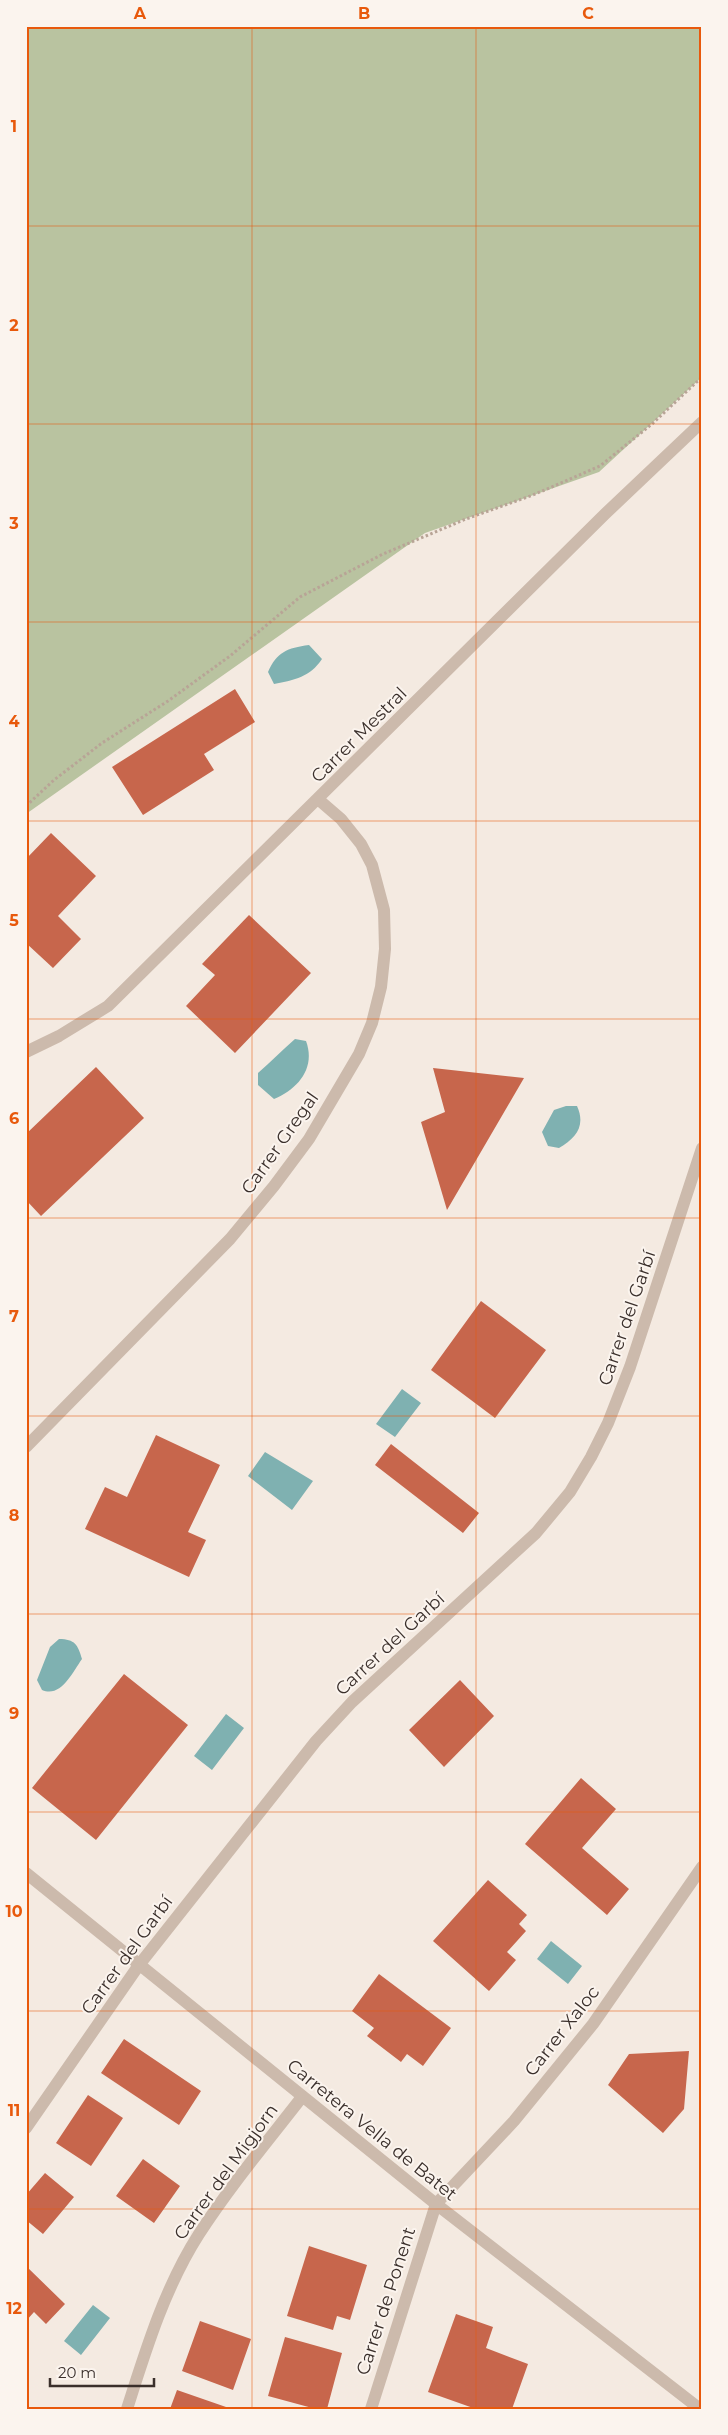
<svg xmlns="http://www.w3.org/2000/svg" width="728" height="2435" viewBox="0 0 728 2435" font-family="Montserrat,sans-serif">
<rect width="100%" height="100%" fill="#f4eae1"/>
<!-- green -->
<path fill="#b9c3a0" d="M26,26h676v351l-103,95 -174,61 -399,281z"/>
<!-- water -->
<path fill="#7fb1b1" d="M309,645l13,14c-12,18 -27,21 -48,25l-6,-12c9,-20 19,-24 41,-27z
M295,1039l11,2c10,27 -8,48 -32,58l-16,-14v-12c13,-11 24,-23 37,-34z
M566,1106h11c9,20 -1,32 -18,42l-11,-2 -6,-14 12,-22z
M402,1389l19,14 -26,34 -19,-13z
M265,1452l48,29 -21,29 -44,-34z
M59,1639c16,0 19,6 23,20 -10,14 -21,39 -40,31l-5,-10 13,-33z
M226,1714l18,14 -32,42 -18,-14z
M551,1941l31,25 -14,18 -31,-25z
M93,2305l17,13 -29,37 -17,-14z"/>
<!-- building -->
<path fill="#c7664c" d="M235,689l20,33 -51,32 10,16 -71,45 -31,-48z
M51,833l45,43 -38,40 23,23 -28,29 -27,-25v-84z
M249,915l62,58 -76,80 -49,-47 29,-31 -13,-11z
M96,1067l48,51 -103,98 -15,-16v-66z
M433,1068l91,10 -77,132 -26,-88 24,-10z
M481,1301l65,49 -51,68 -64,-48z
M156,1435l64,30 -32,67 18,8 -17,37 -104,-48 20,-42 22,10z
M391,1444l88,69 -16,20 -88,-68z
M124,1674l64,51 -92,115 -64,-52z
M460,1680l34,36 -50,51 -35,-37z
M581,1778l35,31 -34,39 47,41 -22,26 -82,-71z
M488,1880l39,35 -8,9 7,7 -19,21 9,8 -27,31 -56,-50z
M379,1974l72,54 -28,38 -16,-12 -6,8 -34,-26 7,-8 -22,-17z
M124,2039l77,52 -22,34 -78,-52z
M689,2051l-5,58 -21,24 -55,-48 21,-31z
M88,2095l35,23 -32,48 -35,-23z
M143,2159l37,27 -26,37 -38,-27z
M45,2173l29,24 -31,37 -17,-14v-25z
M309,2246l58,19 -17,55 -13,-4 -4,14 -46,-14z
M26,2266l39,38 -19,20 -12,-12 -8,9z
M456,2314l37,13 -7,21 42,16 -16,45h-36l-48,-17z
M200,2321l51,18 -18,51 -51,-19z
M285,2337l57,16 -15,56h-11l-48,-13z
M177,2390l49,17 -1,2h-55z"/>
<g fill="none" stroke-linecap="round" stroke-linejoin="round">
<!-- path -->
<path stroke="#b8a496" stroke-width="3" stroke-dasharray="2.5 2.5" stroke-linecap="butt" d="M26,806l28,-26 48,-37 66,-42 62,-45 70,-59 83,-43 83,-35 67,-24 67,-29 52,-42 50,-47"/>
<!-- street -->
<path stroke="#ccbaac" stroke-width="12" d="M26,1052l33,-16 49,-30 497,-492 97,-92
M26,1447l204,-208 44,-53 35,-47 50,-85 13,-31 9,-36 4,-38 -1,-39 -12,-45 -11,-21 -20,-25 -22,-19
M26,1873l410,331 264,205
M26,2128l113,-163 177,-224 36,-39 184,-169 34,-41 21,-35 17,-34 22,-56 72,-219
M127,2409c19,-60 38,-122 72,-175 31,-48 68,-92 103,-137
M371,2409l65,-205 78,-83 79,-97 109,-157"/>
</g>
<!-- grid -->
<path fill="none" stroke="#e8590c" stroke-width="1" stroke-opacity="0.55" d="M252,26v2383M476,26v2383M26,226h676M26,424h676M26,622h676M26,821h676M26,1019h676M26,1218h676M26,1416h676M26,1614h676M26,1812h676M26,2011h676M26,2209h676"/>
<g text-anchor="middle" stroke-width="4" stroke-linejoin="round" paint-order="stroke">
<!-- street labels -->
<g font-size="18" fill="#3a2f2b" stroke="#fbf4ee">
<text transform="translate(359 735) rotate(-45)" y="6">Carrer Mestral</text>
<text transform="translate(280 1143) rotate(-55)" y="6">Carrer Gregal</text>
<text transform="translate(627 1318) rotate(-71)" y="6">Carrer del Garbí</text>
<text transform="translate(390 1644) rotate(-43)" y="6">Carrer del Garbí</text>
<text transform="translate(127 1955) rotate(-54)" y="6">Carrer del Garbí</text>
<text transform="translate(562 2031) rotate(-52)" y="6">Carrer Xaloc</text>
<text transform="translate(372 2130) rotate(39)" y="6">Carretera Vella de Batet</text>
<text transform="translate(226 2172) rotate(-54)" y="6">Carrer del Migjorn</text>
<text transform="translate(386 2301) rotate(-72)" y="6">Carrer de Ponent</text>
</g>
</g>
<!-- border -->
<rect width="728" height="2435" fill="none" stroke="#fbf4ee" stroke-width="55"/>
<!-- scale -->
<path d="M50 2378v8h104v-8" fill="none" stroke="#3a2f2b" stroke-width="2.5"/>
<text x="58" y="2378" font-size="15" fill="#3a2f2b" stroke="#fbf4ee" stroke-width="4" paint-order="stroke">20 m</text>
<rect x="28" y="28" width="672" height="2380" fill="none" stroke="#e8590c" stroke-width="2"/>
<g font-size="16" text-anchor="middle" font-weight="bold" fill="#e8590c">
<text x="140" y="19">A</text>
<text x="364" y="19">B</text>
<text x="588" y="19">C</text>
<text x="14" y="132">1</text>
<text x="14" y="331">2</text>
<text x="14" y="529">3</text>
<text x="14" y="727">4</text>
<text x="14" y="926">5</text>
<text x="14" y="1124">6</text>
<text x="14" y="1322">7</text>
<text x="14" y="1521">8</text>
<text x="14" y="1719">9</text>
<text x="14" y="1917">10</text>
<text x="14" y="2116">11</text>
<text x="14" y="2314">12</text>
</g>
</svg>
